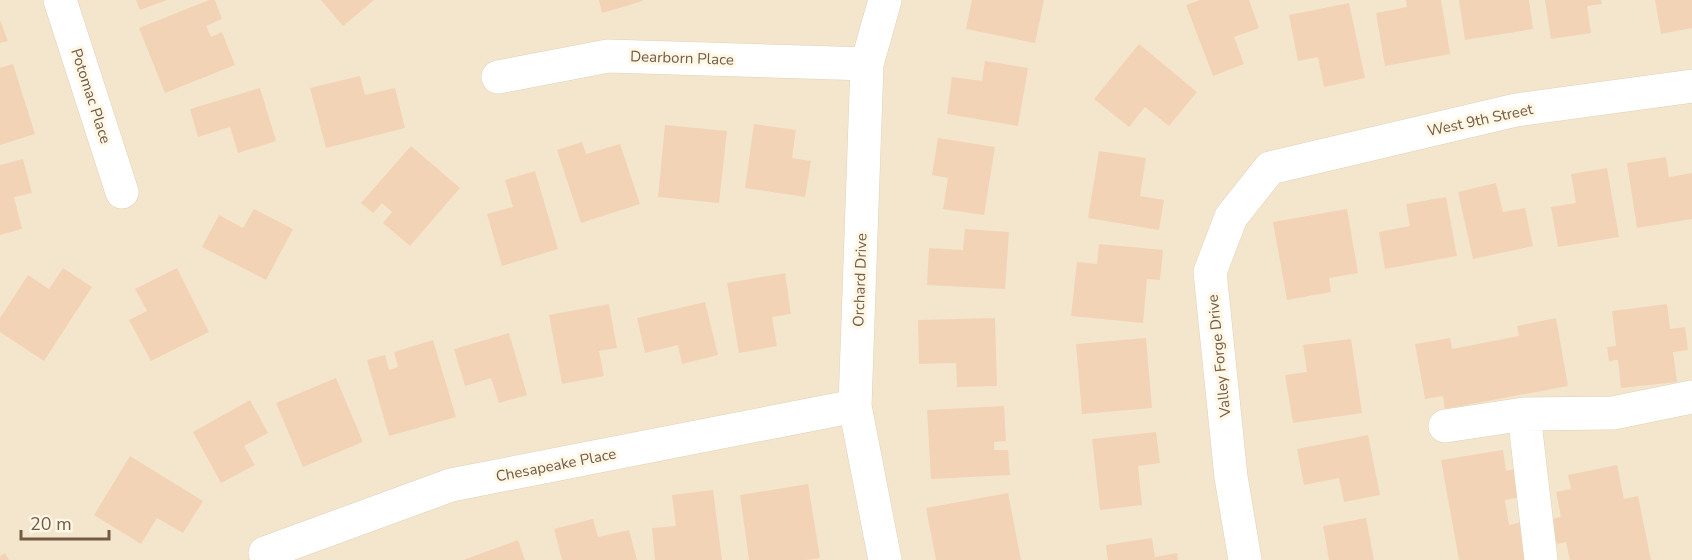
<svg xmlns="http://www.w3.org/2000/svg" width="1692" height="560" viewBox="0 0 1692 560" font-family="'Nunito Sans',sans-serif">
<rect width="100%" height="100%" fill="#fdf4de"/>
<!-- residential -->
<path fill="#f4e6cc" d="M0,0h1692v560h-1692z"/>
<!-- building -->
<path fill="#f3d3b5" d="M136,0h31l-27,10z
M209,0h6l7,19 -16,7 5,11 11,-5 13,33 -70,28 -26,-65z
M321,0h53l-31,26z
M599,0h43l1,1 -41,12z
M972,0h72l-9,43 -69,-14z
M1200,0h49l10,28 -25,9 10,27 -31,12 -27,-71z
M1406,0h35l9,54 -65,12 -9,-53 31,-6z
M1459,0h70l4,29 -68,11z
M1545,0h56l1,4 -15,2 4,27 -40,6z
M1655,0h37v28l-31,6z
M1349,3l16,75 -41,9 -6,-30 -20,4 -9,-46z
M0,20l8,21 -8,2z
M1139,44l58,48 -28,34 -24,-19 -16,20 -35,-28z
M985,61l43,7 -10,58 -71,-12 5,-37 30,4z
M13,64l22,70 -35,11v-77z
M360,76l5,19 30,-7 10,40 -79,20 -16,-60z
M260,88l16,53 -38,12 -8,-26 -32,10 -8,-28z
M754,124l42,6 -4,28 19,3 -6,36 -60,-9z
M665,125l62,6 -8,72 -61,-6z
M938,138l57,9 -11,68 -41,-6 5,-31 -16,-3z
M582,142l4,12 34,-10 20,60 -59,19 -24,-73z
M411,146l49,42 -50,58 -27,-23 9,-11 -10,-9 -9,10 -12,-10z
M1099,151l47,7 -6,38 24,4 -5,30 -71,-12z
M1666,157l3,20 23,-4v46l-55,9 -10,-65z
M23,159l9,34 -18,4 8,32 -22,6v-70z
M1607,168l12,69 -61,10 -7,-40 25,-4 -5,-29z
M535,171l23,78 -56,17 -15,-52 26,-7 -8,-27z
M1496,183l7,29 22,-4 8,38 -60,13 -15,-67z
M1446,197l11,59 -72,13 -6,-37 31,-6 -4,-22z
M254,209l39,20 -27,51 -64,-33 17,-32 24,13z
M1347,209l11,64 -29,5 2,14 -44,8 -14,-78z
M965,229l44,3 -4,57 -78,-4 2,-37 34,2z
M1099,244l64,6 -3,30 -13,-1 -4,44 -72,-7 6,-54 20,2z
M63,268l29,19 -48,74 -44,-29v-14l28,-43 21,14z
M177,268l32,64 -58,29 -22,-41 18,-9 -12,-22z
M785,273l6,41 -19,3 5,29 -38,7 -12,-70z
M705,302l13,53 -36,9 -4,-19 -33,8 -8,-35z
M609,304l8,44 -18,3 5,25 -42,8 -13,-69z
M1667,304l3,25 15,-2 3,23 -15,2 4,30 -56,6 -3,-28 -9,1 -2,-14 9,-1 -4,-35z
M995,318l2,68 -40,1 -1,-24 -37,1 -1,-44z
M1556,318l12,68 -123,23 -2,-13 -18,3 -10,-55 35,-6 2,11 67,-13 -2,-10z
M509,333l18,62 -28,8 -8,-25 -26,8 -11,-37z
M1146,338l6,70 -70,6 -6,-70z
M1351,339l11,74 -69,10 -8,-48 22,-3 -4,-27z
M433,340l23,77 -67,19 -22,-76 18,-5 4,15 9,-3 -4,-15z
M336,378l27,64 -60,25 -27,-64z
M250,400l18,33 -24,13 11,19 -34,18 -28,-51z
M1004,406l2,35 -12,1v8h14l2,25 -79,4 -4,-69z
M1156,432l4,31 -22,3 4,39 -42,5 -8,-71z
M1368,435l12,60 -36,7 -5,-24 -35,7 -7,-36z
M1503,450l3,21 9,-2 5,28 -15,3 4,25 13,-3 6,38h-69l-18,-100z
M130,456l73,45 -20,32 -26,-15 -16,26 -47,-29z
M1617,465l7,34 14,-3 13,64h-81l-4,-18 -9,2 -6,-25 10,-2 -5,-25 15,-3 -3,-14z
M808,484l12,74 -15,2h-56l-9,-65z
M713,490l9,70h-67l-3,-32 24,-2 -4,-31z
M1008,493l13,67h-85l-10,-52z
M1366,518l8,42h-45l-6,-34z
M593,519l5,18 31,-7 8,30h-75l-8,-31z
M1152,538l3,19 22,-4 1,7h-70l-2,-15z
M518,540l7,20h-62z
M5,553l4,7h-9v-4z"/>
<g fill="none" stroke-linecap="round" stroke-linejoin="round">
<defs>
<path id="minor" d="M60,0l62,192
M498,77l110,-21 259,8
M1524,414l17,146
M1445,426l79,-12 89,-1 79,-16
M265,553l186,-68 404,-79
M885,560l-30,-154 12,-342 18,-64
M1245,560l-14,-83 -21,-205 21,-55 39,-49 246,-58 176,-24"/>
</defs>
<!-- minor casing -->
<use href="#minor" stroke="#e0d0ba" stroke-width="34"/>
<!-- minor -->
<use href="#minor" stroke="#fff" stroke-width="33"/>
</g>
<g text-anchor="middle" stroke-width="6" stroke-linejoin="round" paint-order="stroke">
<!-- street labels -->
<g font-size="15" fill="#735a46" stroke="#fff7e5">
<text transform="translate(682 58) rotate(2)" y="5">Dearborn Place</text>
<text transform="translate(91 96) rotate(72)" y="5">Potomac Place</text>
<text transform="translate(1480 120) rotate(-12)" y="5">West 9th Street</text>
<text transform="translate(860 280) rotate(-88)" y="5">Orchard Drive</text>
<text transform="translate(1219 356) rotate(-96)" y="5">Valley Forge Drive</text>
<text transform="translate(556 465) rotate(-11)" y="5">Chesapeake Place</text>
</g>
</g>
<!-- scale -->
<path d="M21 530v9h88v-9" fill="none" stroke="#735a46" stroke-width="3"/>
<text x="30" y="530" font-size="18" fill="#735a46" stroke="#fff7e5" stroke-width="4.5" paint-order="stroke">20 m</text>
</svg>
